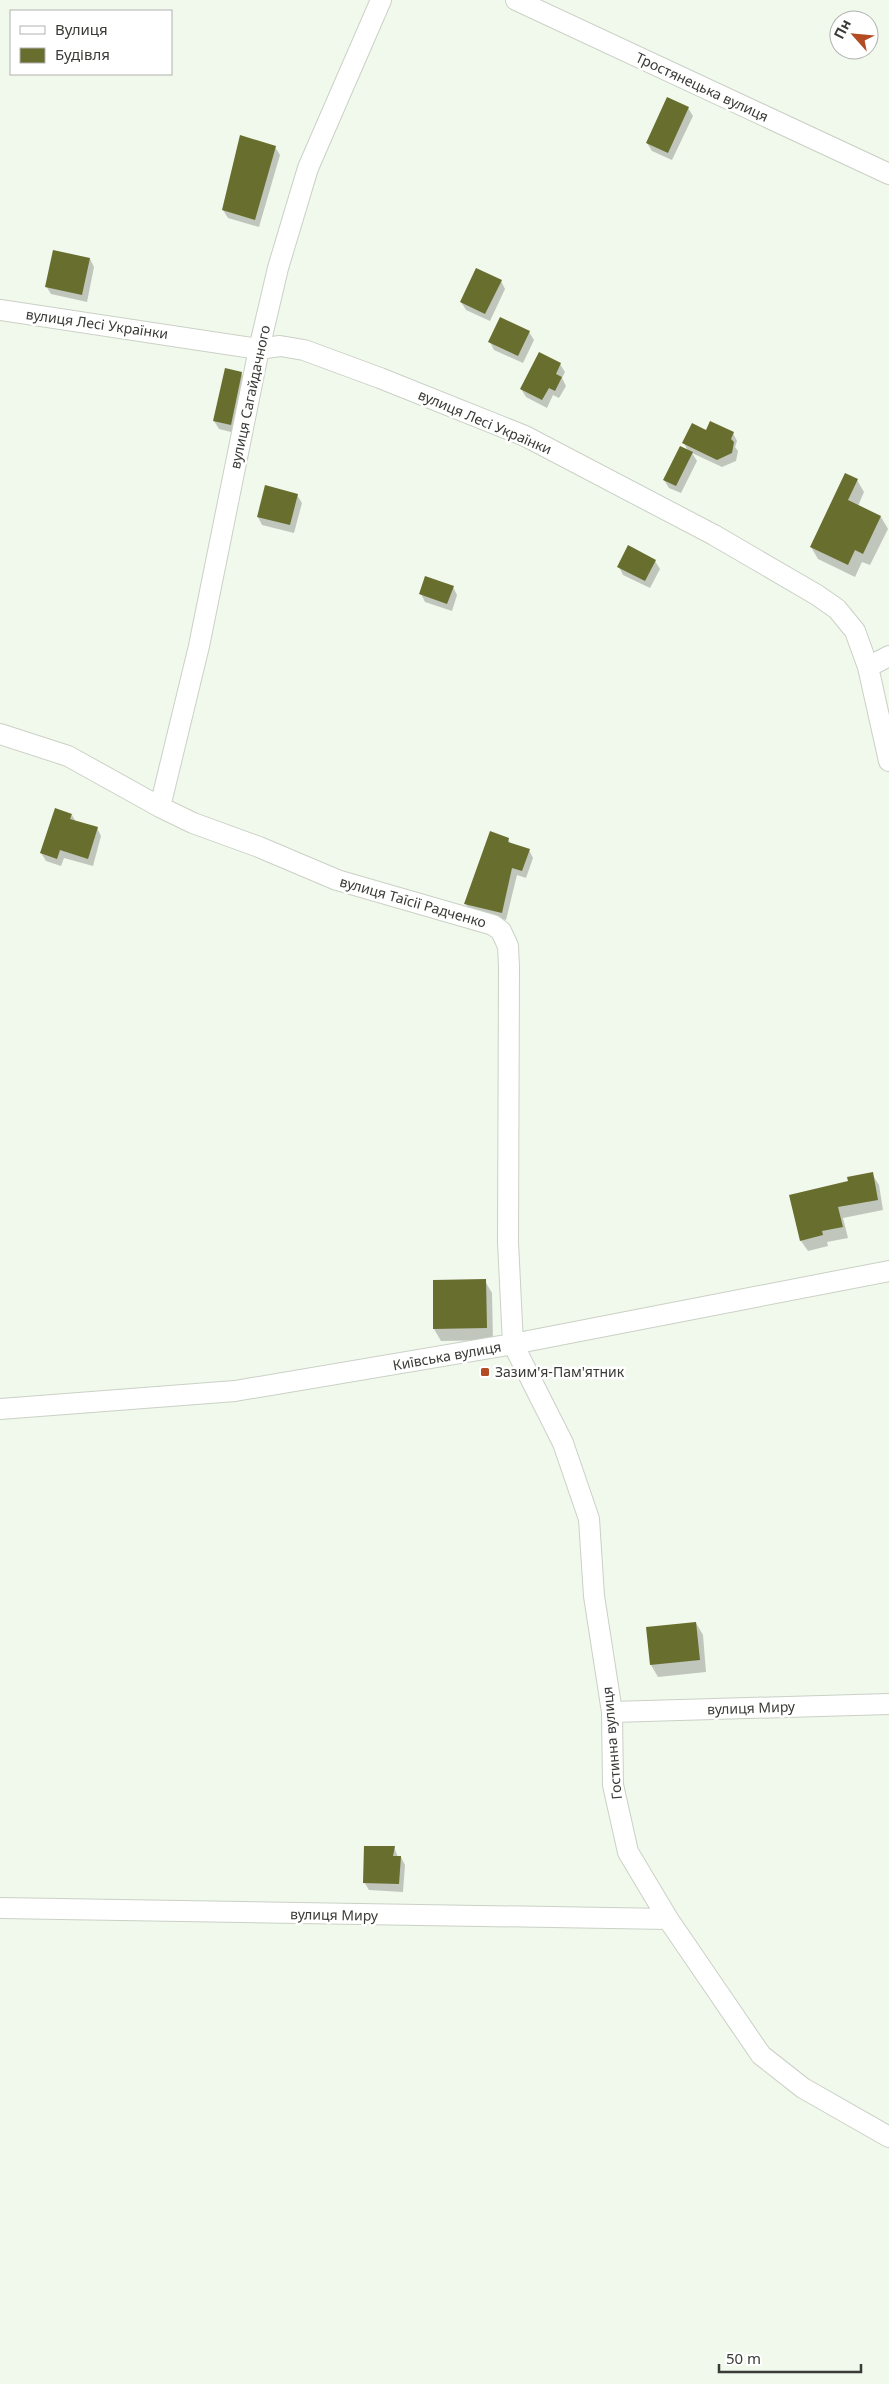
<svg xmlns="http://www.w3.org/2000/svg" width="889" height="2384" viewBox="0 0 889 2384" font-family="'Noto Sans',sans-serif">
<rect width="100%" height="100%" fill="#f1f8ec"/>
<!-- shadow -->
<path fill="#0003" d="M688,108l5,8 -21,44 -20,-9 -5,-8z
M275,147l5,8 -21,72 -31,-9 -5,-8z
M90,259l4,8 -7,35 -36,-8 -5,-8z
M501,281l4,8 -15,32 -24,-11 -5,-8z
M529,332l5,8 -11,23 -29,-13 -4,-8z
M560,364l5,8 -3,6 4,8 -7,12 -6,-3 -6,13 -21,-11 -5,-8z
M241,373l5,8 -11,52 -16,-4 -5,-8z
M706,431l27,2 4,8 -2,6 3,4 -2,10 -14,6 -30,-14 5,8 -16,32 -12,-5 -5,-8 24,-29 -4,-8z
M857,480l7,12 -6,14 23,11 7,12 -18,36 -8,-3 -7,15 -37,-18 -7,-12z
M297,495l5,8 -8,30 -32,-8 -4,-8z
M655,561l5,8 -10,19 -27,-13 -4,-8z
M453,587l4,8 -5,16 -27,-9 -4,-8z
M72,815l4,7 21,6 4,8 -8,30 -29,-8 -3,8 -15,-5 -5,-8z
M508,839l3,5 18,6 4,8 -7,20 -9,-3 -11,45 -36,-8 -4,-8z
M872,1174l7,11 4,25 -40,8 5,20 -21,4 1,4 -20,5 -7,-10 48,-59z
M485,1281l7,12 1,47 -52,1 -7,-12z
M696,1623l7,12 3,37 -48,5 -7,-12 -4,-37z
M394,1847l4,10h3l4,8 -2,27 -34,-2 -5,-8z"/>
<!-- building -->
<path fill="#686e2e" d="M667,97l22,10 -21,46 -22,-10z
M240,135l36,11 -21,74 -33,-10z
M53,250l37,8 -8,37 -37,-8z
M476,268l26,12 -17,34 -25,-12z
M500,317l30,14 -12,25 -30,-14z
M539,352l22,11 -5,11 6,3 -7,14 -6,-3 -7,12 -22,-11z
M225,368l17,4 -11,53 -18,-4z
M710,421l24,11 -3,7 3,3 -2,11 -15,7 -35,-17 10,-20 14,7z
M680,446l13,6 -17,34 -13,-6z
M845,473l13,6 -10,21 33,16 -18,38 -8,-4 -7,15 -38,-18z
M265,485l33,9 -8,31 -33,-8z
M628,545l28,15 -11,21 -28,-14z
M425,576l29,10 -7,18 -28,-10z
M55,808l17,6 -2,5 28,8 -10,32 -28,-9 -3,9 -17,-6z
M490,831l19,7 -1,4 22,7 -8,22 -10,-3 -10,45 -38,-9z
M873,1172l5,28 -40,7 5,20 -21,4 1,4 -23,6 -11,-46 59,-14 -1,-4z
M486,1279l1,49 -54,1v-49z
M696,1622l4,38 -50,5 -4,-38z
M364,1846h31l-2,10h8l-2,28 -36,-1z"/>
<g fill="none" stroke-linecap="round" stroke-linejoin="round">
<defs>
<path id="minor" d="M516,0l373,174
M0,310l259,39 21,-3 24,4 76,28 145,58 189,99 103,60 20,14 18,22 13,36 21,94
M868,667l21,-11
M0,734l68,22 92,51 33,16 66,24 78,33 156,45 8,6 7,15 1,21 -1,275 5,102 50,99 26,76 5,77 18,116 1,73 15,67 40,67 93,136 42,33 86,49
M160,807l39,-161 60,-297 19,-81 30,-100 73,-168
M0,1409l235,-18 278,-47 376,-73
M612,1712l277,-8
M0,1908l668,11"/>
</defs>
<!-- minor casing -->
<use href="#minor" stroke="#cad1c5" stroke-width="22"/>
<!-- minor -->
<use href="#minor" stroke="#fff" stroke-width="20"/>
</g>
<!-- markers -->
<rect fill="#b34c23" stroke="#fff" stroke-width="2" x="480" y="1367" width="10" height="10" rx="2.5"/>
<g text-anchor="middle" stroke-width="5" stroke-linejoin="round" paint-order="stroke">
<!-- street labels -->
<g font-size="14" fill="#393b36" stroke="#fff">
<text transform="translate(702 87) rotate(25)" y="5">Тростянецька вулиця</text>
<text transform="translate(97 324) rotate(8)" y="5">вулиця Лесі Українки</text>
<text transform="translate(250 397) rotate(-78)" y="5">вулиця Сагайдачного</text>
<text transform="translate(485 422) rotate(23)" y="5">вулиця Лесі Українки</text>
<text transform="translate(413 902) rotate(16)" y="5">вулиця Таїсії Радченко</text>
<text transform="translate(447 1356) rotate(-10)" y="5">Київська вулиця</text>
<text transform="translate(751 1708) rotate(-2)" y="5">вулиця Миру</text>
<text transform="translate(612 1743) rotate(-95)" y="5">Гостинна вулиця</text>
<text transform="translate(334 1915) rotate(1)" y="5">вулиця Миру</text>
</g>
<!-- poi labels -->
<g font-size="14" fill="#393b36" stroke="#fff" text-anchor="start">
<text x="495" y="1377">Зазим'я-Пам'ятник</text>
</g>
</g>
<!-- legend -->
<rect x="10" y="10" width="162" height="65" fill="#ffffff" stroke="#b0b1af"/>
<rect x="20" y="26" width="25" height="8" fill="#ffffff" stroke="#b0b1af"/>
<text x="55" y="35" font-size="15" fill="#393b36">Вулиця</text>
<rect x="20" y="48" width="25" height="15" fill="#686e2e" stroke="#b0b1af"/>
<text x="55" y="60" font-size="15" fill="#393b36">Будівля</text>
<!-- north arrow -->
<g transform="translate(854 35) rotate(297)"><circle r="24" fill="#ffffff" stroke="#b0b1af"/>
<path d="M0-4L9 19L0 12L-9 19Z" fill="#b34c23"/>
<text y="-8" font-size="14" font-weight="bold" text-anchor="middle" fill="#393b36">Пн</text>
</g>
<!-- scale -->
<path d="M719 2364v8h142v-8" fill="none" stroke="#393b36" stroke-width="2.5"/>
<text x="726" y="2364" font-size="15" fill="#393b36" stroke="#ffffff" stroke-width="4" paint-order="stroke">50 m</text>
</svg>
